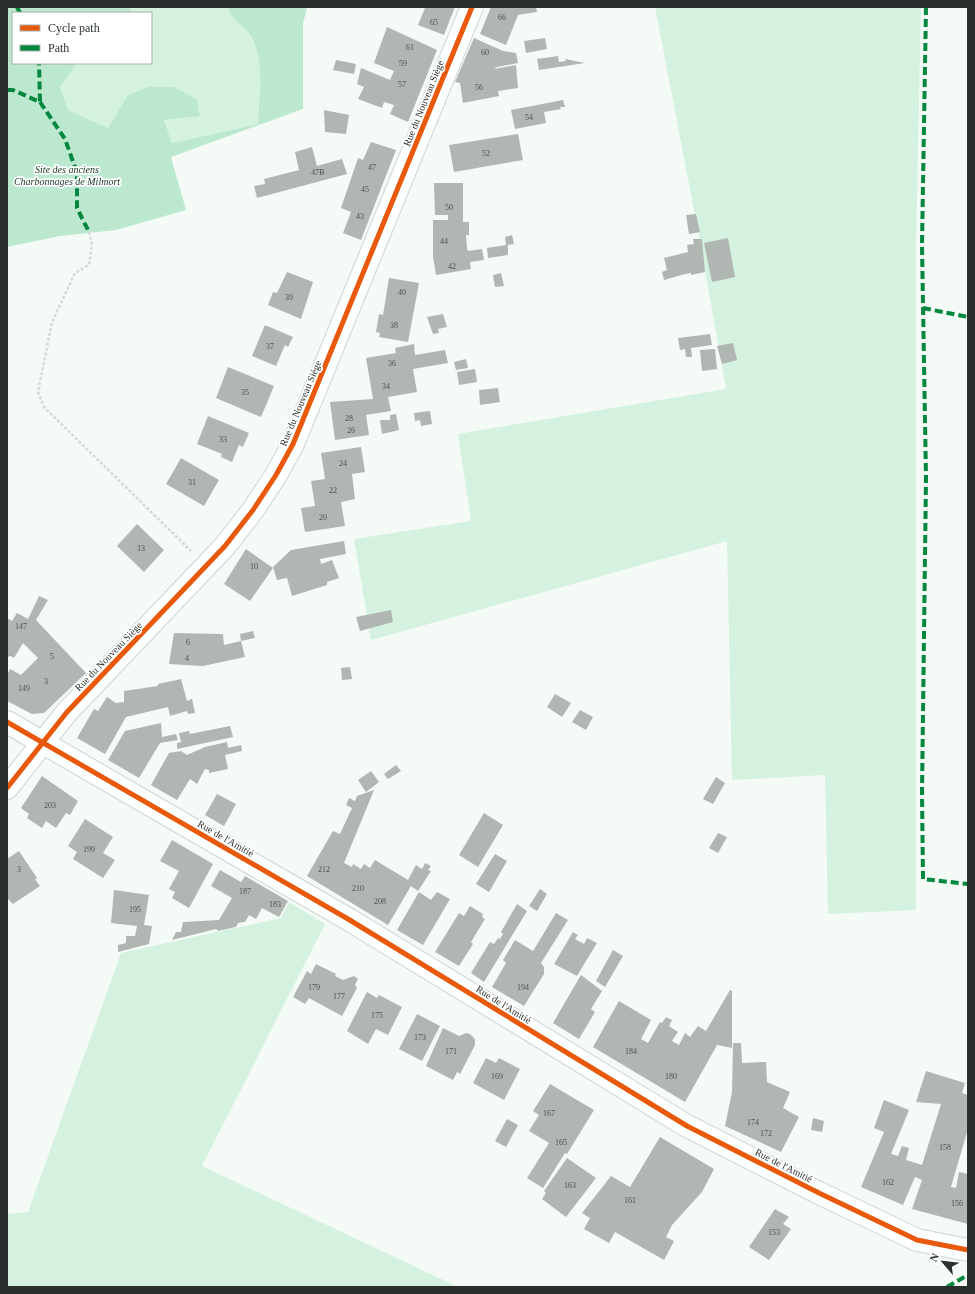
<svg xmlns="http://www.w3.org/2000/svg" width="975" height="1294" viewBox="0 0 975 1294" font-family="Georgia,serif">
<rect width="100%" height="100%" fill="#f4faf6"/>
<!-- green -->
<path fill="#d5f2e1" d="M130,7h98c4,15 18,19 24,31 13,27 7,57 6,86l-86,19 -8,-23 36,-5 -3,-16 -23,-12h-26l-20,8 -20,33 -40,-18 -8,-23 17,-24h74v-50h-20z
M655,7h266l-5,239v664l-88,4 -3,-139 -93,5 -5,-239 -356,99 -17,-101 117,-18 -13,-87 268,-45 -28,-158z
M289,902l36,22 -123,242 256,121h-451v-73l21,-2 93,-259 160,-35z"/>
<!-- forest -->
<path fill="#bce8cf" d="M7,7h123l1,6h-118v50h64l-17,24 8,23 40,18 20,-33 20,-8h26l23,12 3,17 -36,4 8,23 86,-19c1,-29 7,-59 -6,-86 -6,-12 -20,-16 -24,-31h79l-4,17v85l-132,48 15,53 -70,20 -56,6 -53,11z"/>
<!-- building -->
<path fill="#b0b6b2" d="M422,7h33l-11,28 -26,-10 7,-17z
M491,7h45l1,5 -19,3 -12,30 -26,-11z
M387,27l50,23 -29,72 -18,-8 4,-9 -10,-3 -2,6 -24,-9 6,-12 -7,-3 4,-16 29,12 4,-9 -20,-8z
M474,38l29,13 13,2 2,10 -21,4 -3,2 22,-4 2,23 -20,3 1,5 -36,7 -3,-20 -5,-1z
M545,38l2,11 -21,4 -2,-12z
M558,56l1,6 7,-1 -1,-2 20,4 -46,7 -2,-11z
M336,60l20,4 -2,10 -21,-4z
M563,100l2,7h-5l1,2 -17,3 2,11 -31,6 -4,-19z
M324,110l25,5 -3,19 -21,-2z
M518,134l5,26 -69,12 -5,-27z
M371,142l25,8 -35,90 -18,-7 8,-21 -10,-4 17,-50 5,2z
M312,147l5,19 25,-7 5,15 -90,24 -3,-12 11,-2 -1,-5 35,-9 -4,-18z
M434,183h29v39h6v13h-3l1,13 1,3 14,-2 2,11 -14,2 1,7 -35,6 -3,-18v-37h15v-5h-13z
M696,214l4,18 -11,2 -3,-19z
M512,235l2,9 -6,1v10l-20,3 -1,-10 19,-3 -1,-8z
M728,238l7,39 -23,5 -8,-39z
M693,239h9l3,33 -14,3v-2l-6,1 -21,6 -2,-8 5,-2 -3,-12 24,-6 -1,-7 7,-1z
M287,272l26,10 -12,37 -33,-14 5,-13 4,1z
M501,273l3,13 -9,1 -2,-12z
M389,278l30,5 -11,59 -29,-5 1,-4 -4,-1 3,-18 4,1z
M443,314l4,13 -9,2 1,4 -6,1 -6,-17z
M265,325l28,12 -5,10 -3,-2 -9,21 -24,-10z
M710,334l2,11 -21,3 1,9h-6l-1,-8 -5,1 -2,-12z
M733,343l4,17 -15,4 -5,-18z
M414,344l1,11 30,-5 3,13 -35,6 4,23 -29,5 3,14 -25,4 3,20 -34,5 -5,-38 43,-3 -7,-41 30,-5 -1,-5z
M715,349l2,20 -15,2 -2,-21z
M466,359l2,9 -12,2 -2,-8z
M228,367l46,19 -13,31 -45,-19z
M475,369l2,13 -18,3 -2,-13z
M498,388l2,14 -20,3 -1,-15z
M430,411l2,13 -11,2 -1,-6 -5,1 -1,-8z
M396,414l3,16 -17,4 -2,-14h10v-5z
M208,416l41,17 -6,14 -4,-2 -7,17 -11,-5 1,-3 -25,-10z
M361,447l4,25 -13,2 3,25 -14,3 4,24 -40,6 -4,-24 14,-2 -4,-25 14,-2 -4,-26z
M181,458l38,22 -15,26 -38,-22z
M137,524l27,26 -20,22 -27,-26z
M344,541l2,13 -26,5 1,5 11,-4 7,18 -12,4v3l-35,11 -5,-18 -10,2 -4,-13 18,-17z
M246,549l27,19 -23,33 -26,-17z
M39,596l9,4 -12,20 50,53 -42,40 -12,1 -25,-13v-26l3,-6 11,6 17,-17 -15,-15 -9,15 -3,-2 -4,1v-39l5,3 5,-8 11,6z
M391,610l2,12 -33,9 -4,-14z
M253,631l2,7 -14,3 -1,-7z
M174,633l49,1 1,11 17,-4 4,16 -42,9 -34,-2z
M350,667l2,12 -10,1 -1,-12z
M181,679l6,22 5,-2 3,14 -7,1 -1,-3 -17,5 -2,-9 -42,10 -21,37 -28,-16 17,-29 4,2 9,-14 9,6 8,-1v-11l34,-5v-2z
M555,694l16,9 -9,14 -15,-10z
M580,710l13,7 -7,13 -14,-8z
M161,723l1,14 14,-3 2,6 -18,3 -21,35 -31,-18 17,-29z
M230,726l3,11 -56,12v-6l4,-1 -2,-9 10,-2 1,3z
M227,742l1,6 13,-3 1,6 -17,4 3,14 -19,4v-3l-4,-1 -8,15 -7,-5 -13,21 -26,-15 18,-32 12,-2 6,4 18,-8z
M396,765l5,6 -13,8 -4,-5z
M371,771l8,11 -13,10 -8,-12z
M42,776l36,25 -8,14 -4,-2 -10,15 -10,-7 -4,7 -15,-10 2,-4 -8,-6z
M716,777l9,6 -12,21 -10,-5z
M374,790l-30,73 8,4 1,-3 8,5 3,-5 6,4 5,-8 33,20 8,-15 6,4 3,-6 6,3 -3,4 3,1 -13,20 -7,-5 -23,39 -81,-49 26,-45 7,3 12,-26 -6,-3 3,-7 6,3 2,-5z
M217,794l19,10 -12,22 -19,-11z
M484,813l19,12 -25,42 -19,-12z
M85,819l28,18 -10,16 12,7 -12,18 -30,-19 4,-7 -9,-6z
M718,833l9,4 -9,16 -9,-5z
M172,840l41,24 -24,44 -17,-10 3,-6 -6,-3 10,-18 -19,-10z
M19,851l18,27 -2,1 5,7 -27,18 -6,-6v-39z
M495,854l12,7 -18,31 -13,-8z
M220,870l21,12 4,-6 43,25 -9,16 -17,-9 -6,11 -7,-4 -4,7 -7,1 -2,4 -18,4 -2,-2 -44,11 4,-8h5l2,-10 36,-2 13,-22 -21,-12z
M540,889l7,5 -10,17 -8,-5z
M114,890l35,5 -5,30 8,1 -3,18 -31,8v-7l8,-2v-7h9l2,-10 -26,-3z
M419,892l12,8 6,-8 13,7 -27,46 -26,-15z
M517,904l10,7 -43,71 -13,-9 19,-31 4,2 4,-6 2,1 3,-5 -2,-2z
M470,906l13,8 -1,3 3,2 -14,23 2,2 -14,22 -24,-14 24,-39 5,3z
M556,913l12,7 -27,43 3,4v7l-20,32 -32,-19 14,-24 -3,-3 12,-20 18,11z
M573,932l5,3 -3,4 9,5 3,-6 10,5 -20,33 -23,-12z
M613,950l10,6 -18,31 -9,-6z
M316,964l20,10 -1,2 8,4 11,-4 4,3 -3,6 2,3 -15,28 -33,-18 -4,6 -12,-7 14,-26 4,3z
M581,975l21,16 -11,18 4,3 -16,27 -26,-16z
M730,990l2,1v57l-15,-3 -32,57 -92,-55 26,-46 32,19 -10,19 7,4 12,-21 2,1 4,-6 6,3 -3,6 9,6 -6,9 7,4 6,-12 5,4 8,-11 8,5z
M367,992l10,6 2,-3 23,12 -14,28 -12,-6 -8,15 -21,-13z
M417,1014l23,12 -18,35 -23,-12z
M443,1028l16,8 7,-3 4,1 5,5v6l-15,29 -3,-2 -4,8 -27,-14z
M733,1043h8l1,20 24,-1 1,20 23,10 -7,16 16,9 -18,35 -56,-26 7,-34z
M486,1058l10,5 3,-5 21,11 -16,31 -31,-17z
M926,1071l39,12 -3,10 6,2v34l-17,58 5,1 3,-16 9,2v50l-56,-15 10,-29 -7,-3 -12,28 -42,-18 23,-55 -10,-4 10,-28 25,10 -18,44 7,2 4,-10 7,2 -3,12 16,5 19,-61 -25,-2z
M550,1084l44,26 -27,44 -2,-1 -22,35 -16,-10 22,-35 -20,-12 10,-16 -6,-4z
M813,1118l11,3 -2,11 -11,-2z
M507,1119l11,6 -12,22 -11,-6z
M660,1137l54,32 -12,23 -30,33 -6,12 8,4 -10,19 -49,-28 -6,11 -25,-14 6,-11 -8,-5 29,-37 19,11z
M567,1158l29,20 -30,39 -24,-18 4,-6 -2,-2z
M775,1209l14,8 -6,7 8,5 -22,31 -20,-13z"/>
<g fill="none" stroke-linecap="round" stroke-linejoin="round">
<defs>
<path id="minor" d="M7,722l341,197 339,207 132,67 98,47 51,10
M7,788l60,-76 158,-166 28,-36 23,-35 17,-31 179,-437"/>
</defs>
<!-- minor casing -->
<use href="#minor" stroke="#ced4d0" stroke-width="24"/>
<!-- path -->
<path stroke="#d7dad8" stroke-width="2.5" stroke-dasharray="3 2" stroke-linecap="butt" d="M89,232l3,12 -3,21 -14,8 -23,49 -14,70 6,15 147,144"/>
<!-- minor -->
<use href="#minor" stroke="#fdfefe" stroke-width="22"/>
<!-- quiet -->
<path stroke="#00873e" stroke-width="4" stroke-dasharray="8 4" stroke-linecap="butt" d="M17,7l3,6
M926,7l-4,238 4,233 -4,315 1,86 45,5
M7,90h6l27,12 -1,-39
M40,102l25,37 12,34v35l12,24
M923,308l45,9
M947,1287l21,-12"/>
<defs>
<path id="cycleway" d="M7,722l341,197 339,207 132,67 98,47 51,10
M7,788l60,-76 158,-166 28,-36 23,-35 17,-31 179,-437"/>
</defs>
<!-- cycleway casing -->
<use href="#cycleway" stroke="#fff" stroke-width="8"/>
<!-- cycleway -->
<use href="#cycleway" stroke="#e8590c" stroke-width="5"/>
</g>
<g text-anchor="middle" stroke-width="3.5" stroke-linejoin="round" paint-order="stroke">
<!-- number labels -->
<g font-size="8" fill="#4c524e">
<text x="502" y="20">66</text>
<text x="434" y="25">65</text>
<text x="410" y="50">61</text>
<text x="485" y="55">60</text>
<text x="403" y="66">59</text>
<text x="402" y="87">57</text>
<text x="479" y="90">56</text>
<text x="529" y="120">54</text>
<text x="486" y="156">52</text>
<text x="372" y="170">47</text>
<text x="318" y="175">47B</text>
<text x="365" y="192">45</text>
<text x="449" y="210">50</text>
<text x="360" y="219">43</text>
<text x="444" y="244">44</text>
<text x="452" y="269">42</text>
<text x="402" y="295">40</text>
<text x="289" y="300">39</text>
<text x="394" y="328">38</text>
<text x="270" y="349">37</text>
<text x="392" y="366">36</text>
<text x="386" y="389">34</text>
<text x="245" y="395">35</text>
<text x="349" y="421">28</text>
<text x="351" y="433">26</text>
<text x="223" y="442">33</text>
<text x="343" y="466">24</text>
<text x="192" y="485">31</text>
<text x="333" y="493">22</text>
<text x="323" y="520">20</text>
<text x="141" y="551">13</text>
<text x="254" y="569">10</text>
<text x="21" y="629">147</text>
<text x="188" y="645">6</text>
<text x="52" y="659">5</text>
<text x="187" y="661">4</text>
<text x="46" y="684">3</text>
<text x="24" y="691">149</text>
<text x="50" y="808">203</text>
<text x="89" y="852">199</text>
<text x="19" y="872">3</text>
<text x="324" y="872">212</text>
<text x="358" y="891">210</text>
<text x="245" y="894">187</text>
<text x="380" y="904">208</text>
<text x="275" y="907">183</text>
<text x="135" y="912">195</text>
<text x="314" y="990">179</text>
<text x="523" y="990">194</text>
<text x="339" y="999">177</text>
<text x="377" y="1018">175</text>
<text x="420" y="1040">173</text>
<text x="451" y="1054">171</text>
<text x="631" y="1054">184</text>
<text x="497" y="1079">169</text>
<text x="671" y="1079">180</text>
<text x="549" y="1116">167</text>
<text x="753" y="1125">174</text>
<text x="766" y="1136">172</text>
<text x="561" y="1145">165</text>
<text x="945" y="1150">158</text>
<text x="888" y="1185">162</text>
<text x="570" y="1188">163</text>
<text x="630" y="1203">161</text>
<text x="957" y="1206">156</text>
<text x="774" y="1235">153</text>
</g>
<!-- street labels -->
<g font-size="10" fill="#2a312d" stroke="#fff">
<text transform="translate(423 103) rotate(-68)" y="4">Rue du Nouveau Siège</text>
<text transform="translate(300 403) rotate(-67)" y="4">Rue du Nouveau Siège</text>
<text transform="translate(108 656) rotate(-46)" y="4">Rue du Nouveau Siège</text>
<text transform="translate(226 838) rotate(30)" y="4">Rue de l'Amitié</text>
<text transform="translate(504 1004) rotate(32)" y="4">Rue de l'Amitié</text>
<text transform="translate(784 1165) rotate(27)" y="4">Rue de l'Amitié</text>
</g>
<!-- park labels -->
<g font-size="10" font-style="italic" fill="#133423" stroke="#fff">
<text x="67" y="173">Site des anciens<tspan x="67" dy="12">Charbonnages de Milmort</tspan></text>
</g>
</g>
<!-- border -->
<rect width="975" height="1294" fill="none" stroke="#2a312d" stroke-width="16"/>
<!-- legend -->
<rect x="12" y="12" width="140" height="52" fill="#ffffff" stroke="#aaadab"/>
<rect x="20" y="25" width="20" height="6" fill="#e8590c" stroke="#aaadab"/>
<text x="48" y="32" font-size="12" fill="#2a312d">Cycle path</text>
<rect x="20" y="45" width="20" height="6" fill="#00873e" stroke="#aaadab"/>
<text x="48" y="52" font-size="12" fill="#2a312d">Path</text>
<!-- north arrow -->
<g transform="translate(943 1262) rotate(298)" stroke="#ffffff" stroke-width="3" paint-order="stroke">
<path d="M0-3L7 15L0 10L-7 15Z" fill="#2a312d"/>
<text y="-6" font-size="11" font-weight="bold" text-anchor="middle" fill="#2a312d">N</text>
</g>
</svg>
